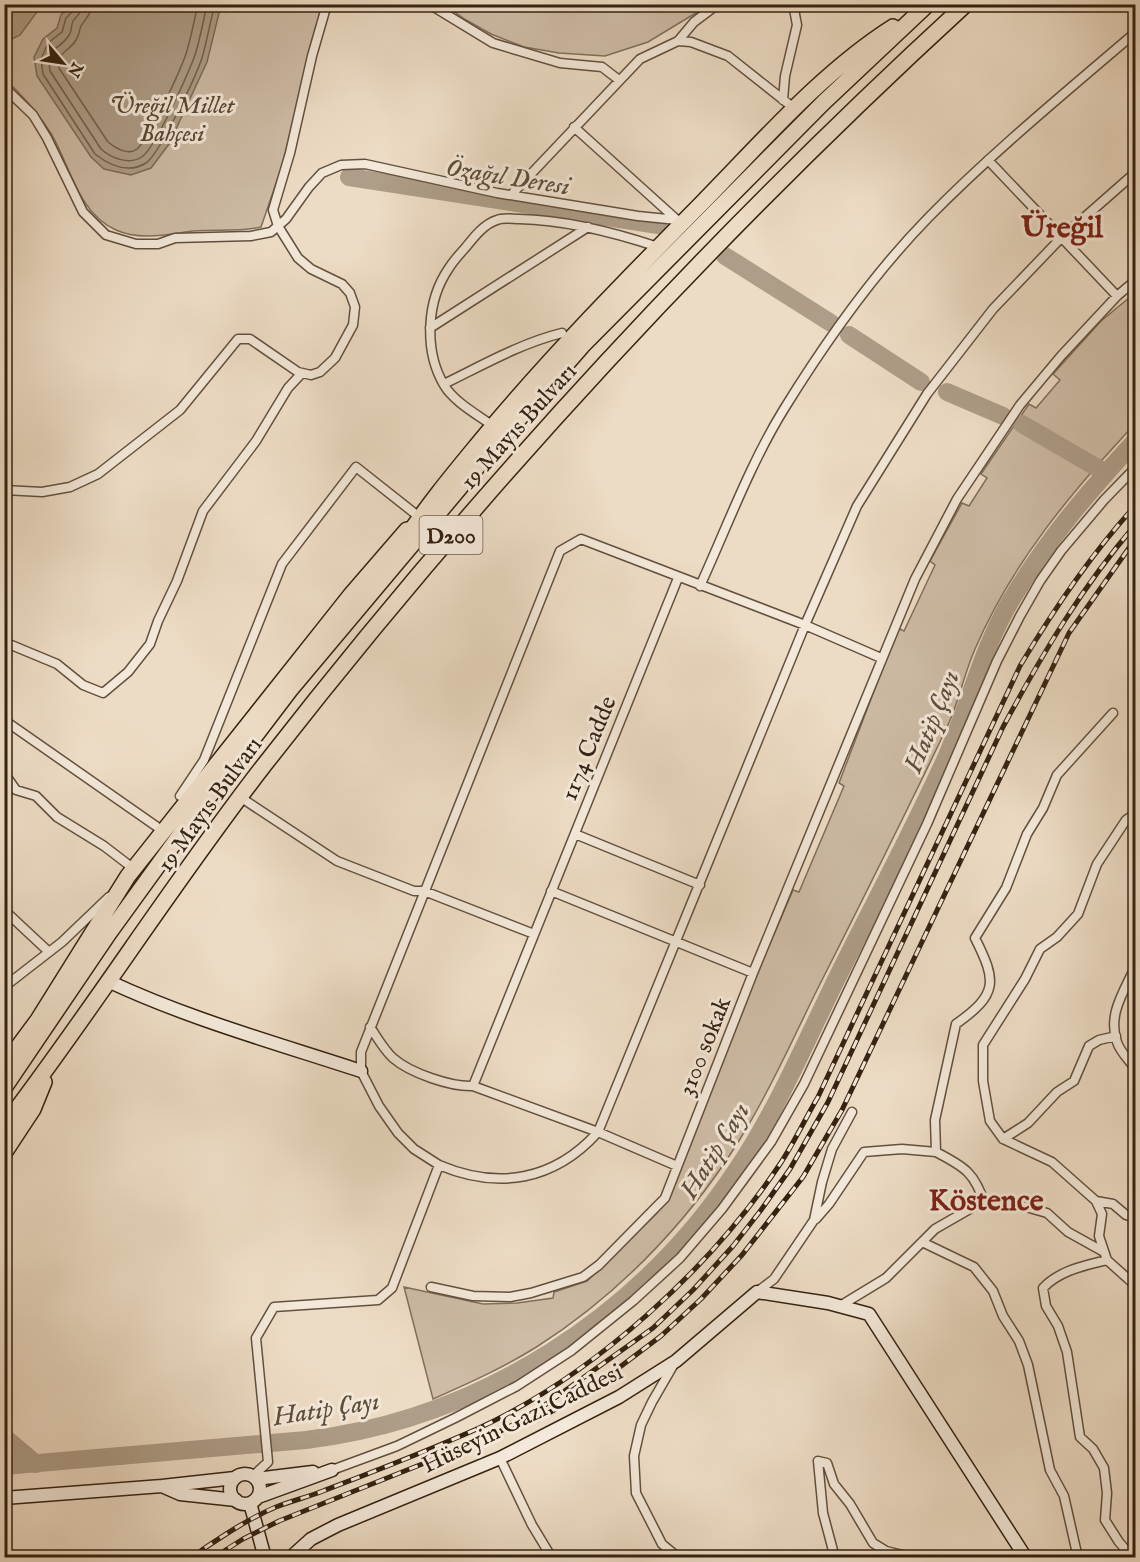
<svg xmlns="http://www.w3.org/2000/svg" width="1140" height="1562" viewBox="0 0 1140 1562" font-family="'IM FELL English',serif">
<rect width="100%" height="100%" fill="#eddcc5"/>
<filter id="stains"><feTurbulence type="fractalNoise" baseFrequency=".00333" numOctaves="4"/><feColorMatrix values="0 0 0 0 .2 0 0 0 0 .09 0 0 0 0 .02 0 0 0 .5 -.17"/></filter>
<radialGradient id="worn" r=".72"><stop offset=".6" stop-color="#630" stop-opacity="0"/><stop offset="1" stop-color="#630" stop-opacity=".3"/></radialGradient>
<!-- green -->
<path fill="#cebca6" stroke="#816f5c" stroke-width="1.5" d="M4,5h318l-40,161 -21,61c-23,5 -45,2 -68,4 -24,3 -53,10 -77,-1 -38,-17 -45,-62 -64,-95 -13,-21 -30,-40 -47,-56z
M445,5l264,-1v1l-61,37 -43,14 -46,-3 -35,-6 -33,-13 -25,-14z
M1135,293v131c-63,67 -123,139 -160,225 -11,25 -16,52 -27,76 -42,88 -85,174 -129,261 -23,46 -44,94 -70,138 -51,88 -125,167 -211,222 -33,21 -69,37 -105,53l-29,-112 79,17 34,-1 36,-5 1,-6 33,-11 69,-67 12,-15 89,-225 36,-84 6,2 45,-106 -5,-3 59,-155 6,3 31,-66 -5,-4 32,-58 7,3 18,-28 -6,-4 48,-70 7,4 24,-28 -7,-6 48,-53z"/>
<!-- water -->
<path fill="#ae9d88" stroke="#7d6c58" stroke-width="1.5" d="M5,4h37v1l-22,30 -12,6 -3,-2z
M71,5h150l-14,57 -38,82 -18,24 -20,7 -27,-6 -13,-12 -54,-81 -3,-19 9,-18 14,-11 4,-13z"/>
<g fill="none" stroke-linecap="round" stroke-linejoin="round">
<!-- shore -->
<path stroke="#71604c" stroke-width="1.5" d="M75,4l-1,6 -8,8 -4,14 -14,11 -7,16 2,15 52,80c14,11 33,20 51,9 13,-8 50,-87 56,-105 5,-17 8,-36 13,-54
M82,4c0,9 -4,10 -9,17 -2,4 -1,10 -4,14 -10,17 -23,9 -19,36l51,78c10,9 29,17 42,7 14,-12 43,-78 51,-98 6,-17 9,-36 13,-54
M91,4c0,11 -5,14 -10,22 -2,5 -2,10 -5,14 -7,12 -20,12 -17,28l49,74c7,6 20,14 29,7 12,-10 43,-78 49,-95 5,-16 8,-33 12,-50"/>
<!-- river -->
<path stroke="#ae9d88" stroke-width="18" d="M349,177l309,48
M725,256l106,67
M849,335l72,47
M947,392l56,24
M1022,424l84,49
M4,1437l32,27
M4,1466l302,-26c175,-21 335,-124 432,-272 39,-58 67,-125 98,-188 36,-73 75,-145 109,-220 24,-53 36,-109 65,-158 35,-60 79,-111 126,-162"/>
<defs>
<path id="street" d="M429,4l64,39 67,20 42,4 17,13
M678,41l16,-19 24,-18
M4,87l29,28 14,23 36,74 23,23 30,9h22l17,-6 76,-2 20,-4 15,-13 23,-32 13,-14 19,-8 24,-1 132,29 141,23 39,4
M783,100l2,-24 12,-51 -4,-21
M574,127l102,92
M512,194l128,-135 38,-18 13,1 37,14 67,53
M1117,296l19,-16
M430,328l158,-101
M444,384c37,-18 77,-41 118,-51
M493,426c-15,-11 -39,-24 -49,-41 -20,-34 -18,-84 5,-117 5,-8 11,-14 17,-21 8,-10 18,-23 31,-27 6,-3 16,-1 22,-1 48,1 94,13 139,28
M4,490l38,2 28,-5 28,-13 82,-64 58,-71h12l48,33 13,3 9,-3 15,-14 18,-33 2,-18 -5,-14 -8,-9 -31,-15 -13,-11 -20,-32 -5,-16 17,-57 22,-97 15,-52
M700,586c27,-59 50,-122 84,-177 42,-68 89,-135 145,-192 65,-66 137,-125 207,-185
M4,642l53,22 26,21 20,8 25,-21 22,-28 8,-23 19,-40 26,-70 53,-70 32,-53 14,-15
M4,720l159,111
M4,773l12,17 20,6 21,21 47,29 30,23
M180,796l24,-36 78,-196 74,-97 62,49
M240,797l97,64 77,30h10l110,43
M1136,813l-10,7 -29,44 -19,50 -21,23 -17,12 -15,30 -42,66v36l7,40 13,18 49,23 44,39 6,13 -3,22 8,24 29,26
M575,834l125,51
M551,891l202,82
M4,910l45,42
M1136,965c-11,25 -29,49 -19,77 3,10 13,19 19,28
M4,987l58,-45 47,-45
M370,1027c7,10 14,23 23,31 17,15 58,29 80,28l125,46 79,34
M473,1086l205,-508
M1003,1139l25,-16 29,-31 17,-11 15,-35 10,-6 17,-4
M439,1165c59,25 115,16 159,-33l207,-507 52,-119 70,-112 66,-85 68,-71 75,-66
M1096,1201l17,3 13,11 10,3
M985,1205c-10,-32 -20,-38 -49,-53l-1,-32 21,-96c42,-30 41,-42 19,-86l31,-50 21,-54 16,-26 14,-33 56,-62
M816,1219l13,-15 35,-52 38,-3 34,3
M922,1242l52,25 19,24 10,25 16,25 9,24 22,105 14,26 14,62
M1107,1260c-23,6 -47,10 -64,28l3,18 12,20 9,26 13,85 13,12 11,19 3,25 -2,27 14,22 14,16
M431,1287l42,9 37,1 21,-4 52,-16 16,-12 66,-67 88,-225 162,-394 42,-80 63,-94 41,-49 56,-60 -129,-136
M757,1292l17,-13 40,-59 8,-38 10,-33 20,-37
M840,1306l46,-28 49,-49 40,-23 20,-2 31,3 21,6 21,19 36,20
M674,1364l-22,38 -11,23 -7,31 2,37 26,51 17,14
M500,1458l32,67 20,33
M332,1470l65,-24 58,-28 62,-32 54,-35 62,-50 47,-43 42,-49 49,-67 33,-58 123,-260 70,-163 23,-45 20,-35 21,-30 43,-51 32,-33
M253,1476l15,-14 -12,-124 18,-31 104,-7 14,-12 47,-123 -25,-16 -16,-16 -19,-27 -18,-35v-19l199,-501 21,-12 224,86 76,33
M835,1558l-12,-45 -5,-52 9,2 7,21 16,20 23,39 13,8 29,7"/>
<path id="secondary" d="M108,981c81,38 168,62 253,90
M230 1489a15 15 0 1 1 30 0a15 15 0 1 1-30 0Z
M256,1479l57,-7
M164,1487l16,7 56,6
M258,1497l74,-27
M4,1498l158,-12 73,-8
M250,1503l15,55
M290,1558l21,-19 27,-14 162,-67 119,-61 57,-36 81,-69 71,11 41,11 157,244"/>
<path id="highway" d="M403,543c24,-38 52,-71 80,-105 69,-83 144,-159 220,-236 60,-61 118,-129 190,-175
M4,1066l34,-46 90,-144 222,-280 57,-66
M4,1088l105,-155 76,-105 105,-138 193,-230 99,-114 242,-244 104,-98
M4,1126c90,-118 170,-245 261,-362 212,-272 447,-527 701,-760
M4,1153l29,-44 11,-27"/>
</defs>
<!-- street casing -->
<use href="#street" stroke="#62503e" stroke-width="11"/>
<!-- secondary casing -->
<use href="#secondary" stroke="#342211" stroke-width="15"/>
<!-- highway casing -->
<use href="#highway" stroke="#342211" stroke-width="18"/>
<!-- street -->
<use href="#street" stroke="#f3e8d9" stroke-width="8"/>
<!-- secondary -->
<use href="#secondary" stroke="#f3e8d9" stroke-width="12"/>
<!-- highway -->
<use href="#highway" stroke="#eddcc5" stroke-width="15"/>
<defs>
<path id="rail" d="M537,1420l59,-35 65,-49 40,-37 41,-44 61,-78 39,-67 227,-477 67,-95
M190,1558c27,-18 55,-38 86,-51 15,-6 32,-10 47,-16 52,-20 105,-40 156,-63 115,-53 231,-159 301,-264 14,-21 25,-45 38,-67l202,-431c34,-57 71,-112 116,-161
M213,1558l30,-19 36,-18 206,-82 43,-22 125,-89 40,-38 40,-44 28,-36 29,-41 38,-67 175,-375c40,-74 78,-139 133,-203"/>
</defs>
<!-- rail casing -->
<use href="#rail" stroke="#342211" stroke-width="5"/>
<!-- rail -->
<use href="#rail" stroke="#f3e8d9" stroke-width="3" stroke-dasharray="9" stroke-linecap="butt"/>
</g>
<g text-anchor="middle" stroke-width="6" stroke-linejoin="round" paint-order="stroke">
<!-- shield labels -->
<rect fill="#f3e8d9" stroke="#6d5d4d" stroke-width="1.5" x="419.5" y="516" width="63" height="38" rx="4.5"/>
<g font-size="22" font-weight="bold" fill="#342211">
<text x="451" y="543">D200</text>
</g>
<!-- park labels -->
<g font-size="24" font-style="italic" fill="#5a4836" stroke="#f3e8d9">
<text x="172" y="113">Üreğil Millet<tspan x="172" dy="28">Bahçesi</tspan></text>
</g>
<!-- street labels -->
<g font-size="24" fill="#342211" stroke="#f3e8d9">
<text transform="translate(518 426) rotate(-48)" y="8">19 Mayıs Bulvarı</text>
<text transform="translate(588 748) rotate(-68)" y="8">1174 Cadde</text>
<text transform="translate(209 804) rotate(-54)" y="8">19 Mayıs Bulvarı</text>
<text transform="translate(704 1046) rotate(-68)" y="8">3100 sokak</text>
<text transform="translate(522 1418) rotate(-26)" y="8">Hüseyin Gazi Caddesi</text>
</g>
<!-- water labels -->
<g font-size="26" font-style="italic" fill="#5f4d3b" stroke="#f3e8d9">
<text transform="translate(508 176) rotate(9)" y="9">Özağıl Deresi</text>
<text transform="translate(931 721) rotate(-68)" y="9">Hatip Çayı</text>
<text transform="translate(714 1150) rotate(-58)" y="9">Hatip Çayı</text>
<text transform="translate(326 1408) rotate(-9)" y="9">Hatip Çayı</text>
</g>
<!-- district labels -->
<g font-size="30" font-weight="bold" fill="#7a1f14" stroke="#f3e8d9">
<text x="1062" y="237">Üreğil</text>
<text x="986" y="1210">Köstence</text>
</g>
</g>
<!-- margin -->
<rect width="1140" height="1562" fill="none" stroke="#eddcc5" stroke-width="24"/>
<rect x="6" y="6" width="1128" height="1550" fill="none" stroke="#342211" stroke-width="3"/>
<rect x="12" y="12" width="1116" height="1538" fill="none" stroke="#342211" stroke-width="1.5"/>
<!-- north arrow -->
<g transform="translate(63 63) rotate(119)" stroke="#f3e8d9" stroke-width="4.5" paint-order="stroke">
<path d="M0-4.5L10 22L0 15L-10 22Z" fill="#342211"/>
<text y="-9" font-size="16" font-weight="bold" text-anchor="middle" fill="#342211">N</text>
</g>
<rect width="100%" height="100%" filter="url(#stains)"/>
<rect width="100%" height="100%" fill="url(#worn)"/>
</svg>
